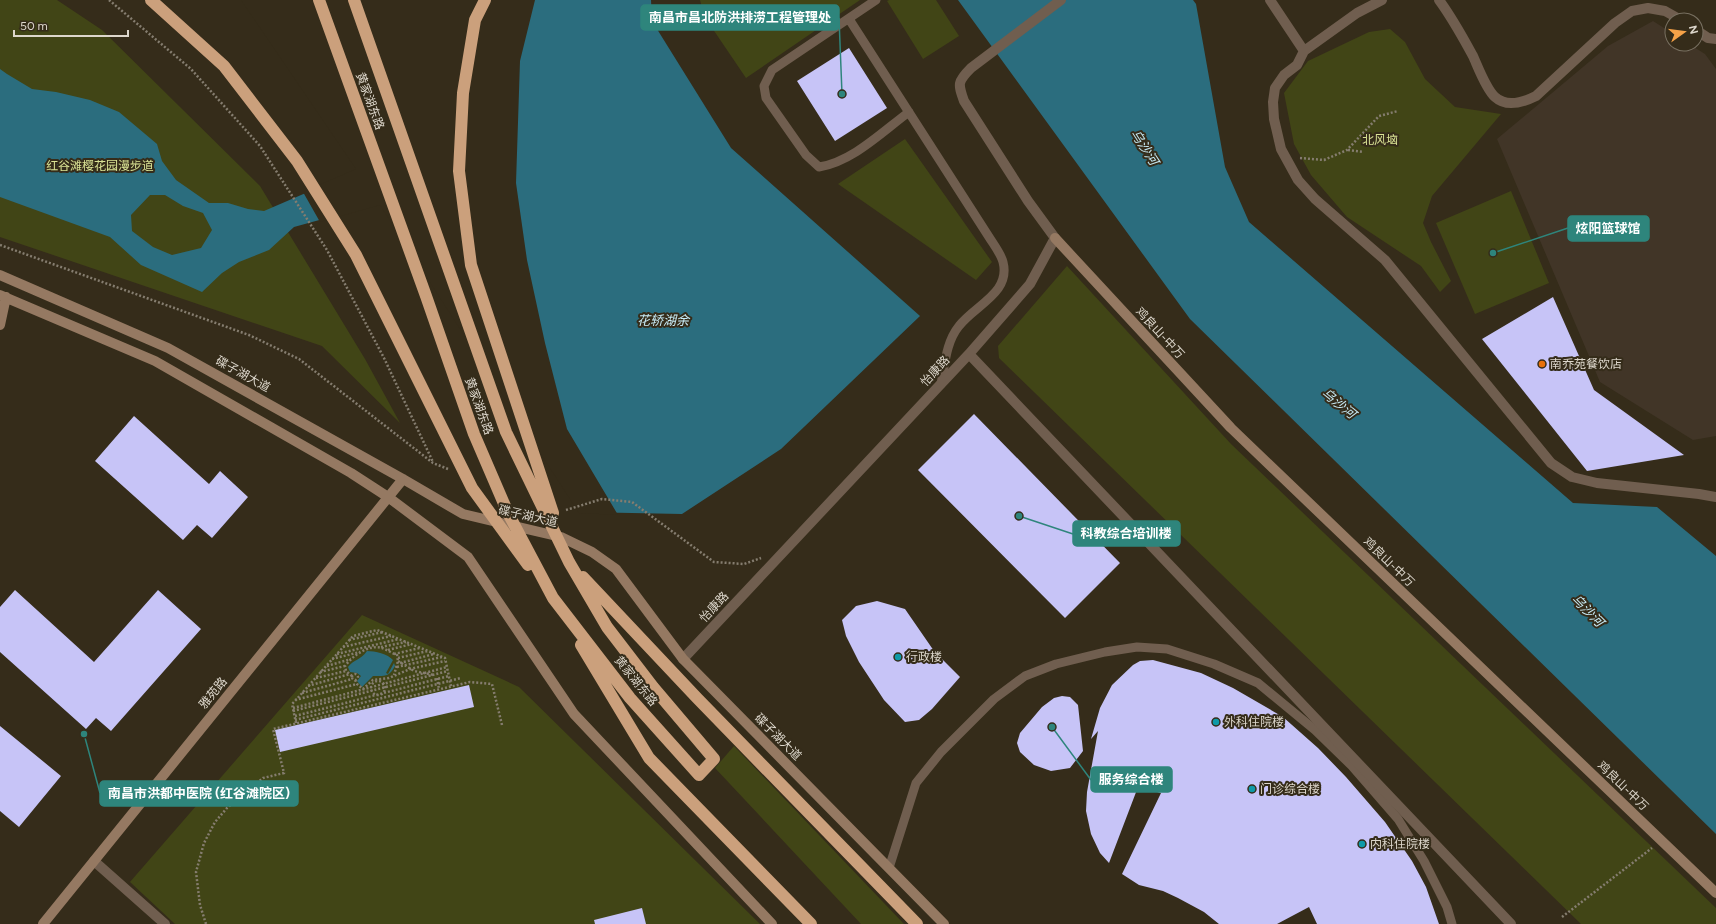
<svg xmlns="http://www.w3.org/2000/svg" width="1716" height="924" viewBox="0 0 1716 924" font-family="Figtree,'Noto Sans SC',sans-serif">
<rect width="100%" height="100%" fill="#352c1a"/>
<!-- industrial -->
<path fill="#413527" d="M1653,21l19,12v11h17l16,10 11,15v367l-23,4 -93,-58 -103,-243 111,-93z"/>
<!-- green -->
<path fill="#414516" d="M0,0h57l45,30 158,156 105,173 35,64 -78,-77 -322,-109z
M700,0h160l-114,78 -42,-62z
M889,0h47l23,36 -36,23 -36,-58z
M1390,29l15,13 20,37 30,28 46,7 -69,82 -9,27 8,19 20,39 -11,11 -19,-26 -74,-49 -36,-42 -17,-31 -10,-51 24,-32 61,-29z
M905,139l87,123 -16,18 -138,-96z
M1511,191l38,92 -74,31 -39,-91z
M1067,266l164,178 485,464v16h-135l-582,-566 -1,-12z
M362,615l157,72 241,237h-585l-45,-42z
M734,746l170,178h-43l-146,-156z"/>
<!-- water -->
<path fill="#2b6d7e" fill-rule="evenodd" d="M243,0h408l1,21 79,127 189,168 -139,133 -99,65 -101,-2 -200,-309 -87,24 -25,23 -30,12 -17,11 -20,19 -61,-27 -31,-28 -110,-40v-128l7,5 25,15 24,3 34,8 29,12 38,32 5,17 14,19 33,23h19l20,6 16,2 95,-41zM150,195h15l18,11 20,7 9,17 -11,18 -29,7 -19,-8 -21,-16 -1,-16z
M958,0h235l3,4 29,163 24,55 324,281 84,4 59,49v278l-526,-515z
M367,651c8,0 21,3 26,9l-7,13 2,1 6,-11 1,3c-6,11 -9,10 -22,10l-11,11 -5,-6 4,-5 -4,-3 -7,-1 -2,-5c6,-8 12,-6 19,-16z"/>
<!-- pier -->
<path fill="#352c1a" d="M241,0h294l-15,61 -4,122 11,77 18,83 22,86 51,86 -39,-2 -199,-308 -60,17 -17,-30 53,-23z"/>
<!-- building -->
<path fill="#c7c4f7" d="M849,48l38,60 -52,33 -38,-60z
M1553,297l41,93 90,65 -97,16 -105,-132z
M974,414l146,149 -55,55 -147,-148z
M134,416l75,68 11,-13 28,26 -36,41 -15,-13 -14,15 -88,-79z
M15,590l79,72 64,-72 43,39 -90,102 -15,-13 -10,11 -86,-77v-45z
M877,601l28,8 29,42 26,26 -28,32 -13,11 -14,2 -21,-22 -25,-38 -13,-26 -4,-16 14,-14z
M1153,660l48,13 32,15 50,29 35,31 28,29 39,45 27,39 14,26 13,37h-122l-8,-17 -32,17h-58l-15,-12 -26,-14 -15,-7 -24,-6 -17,-11 39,-81 -23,-6 -29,76 -9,-10 -9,-19 -5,-23 1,-19 11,-61 -7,8 9,-31 12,-23 21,-20 7,-4z
M469,685l5,22 -194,45 -5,-22z
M1062,696l8,1 8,8 5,46 -13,17 -19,3 -17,-6 -14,-13 -3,-9 3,-10 22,-26 12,-9z
M0,726l61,50 -42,51 -19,-16z
M642,908l4,16h-51l-1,-4z"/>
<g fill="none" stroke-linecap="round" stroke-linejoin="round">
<!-- path -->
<path stroke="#857d6f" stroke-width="2.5" stroke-dasharray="2 2" stroke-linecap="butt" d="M109,0l82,69 69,77 67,104 57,108 49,104
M1348,150l15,2
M1300,158l24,2 23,-10 32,-34 19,-5
M0,245l249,90 50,24 134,104 15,6
M566,510l36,-11 30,3 82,60 30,2 17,-6
M349,640l34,-8
M343,647l48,-11
M381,647l25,-5
M388,650l24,-6
M337,654l62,-15
M394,654l26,-6
M398,658l30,-7
M332,659l28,-7
M398,661l16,10 20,4
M400,663l34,-9
M327,666l24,-7
M397,667l45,-10
M320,672l25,-6
M352 677a3 3 0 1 1 6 0a3 3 0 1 1-6 0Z
M352,676l-6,-5 -1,-5c7,-10 24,-22 37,-18 5,2 10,5 15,7l1,6 -4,14
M316,678l30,-7
M437,678l2,11
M355,680l2,4 6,5 10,-9 16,-2 21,-9 35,-8
M371 688a7 7 0 1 1 14 0a7 7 0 1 1-14 0Z
M308,686l42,-12
M302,693l50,-14
M295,700l62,-16
M293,708l154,-41
M293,711l155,-40
M295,716l154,-40
M295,720l166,-42
M296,723l-4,-19 3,-3 58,-65 24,-6 68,28 6,28
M1562,917l90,-69
M206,924l-6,-19 -4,-33 8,-29 11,-21 12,-14 36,-30 21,-5 -11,-44 197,-47 22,2 10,41"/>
<!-- lane -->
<path stroke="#705e4f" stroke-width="9" d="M876,0l-104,70 -8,16 2,12 40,57 13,12c33,-5 63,-35 90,-55
M849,19l140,218c5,8 12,17 14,25 8,31 -28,43 -44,64 -13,16 -14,38 -18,58
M889,868l27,-85 25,-31 53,-53 31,-23 31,-12 49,-12 32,-5 30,2 47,15 44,19 57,47 37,36 46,53 26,42 23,46 5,17"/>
<!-- street -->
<path stroke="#705e4f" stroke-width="10" d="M1270,0l34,51 -7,14 -13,10 -9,13 -2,14 1,17 7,30 17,31 17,19 70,61 166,203 21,14 25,6 102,11 17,3
M1439,0c14,19 23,36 34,56 5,11 13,33 22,41 12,11 29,5 41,-1l79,-73 17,-12 16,-3 17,3 16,9
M1696,30l12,8 8,1
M1304,51l53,-38 25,-13
M969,354l542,570
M683,659l286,-305 61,-70 25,-46 -27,-37 -64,-100c-6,-17 -7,-19 7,-33l90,-68
M94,861l71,63"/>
<!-- secondary -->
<path stroke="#957962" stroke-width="10" d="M1055,238l176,190 485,465
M0,275l168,73 235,131 60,35 98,23 31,15 24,17 67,90 261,265
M0,295l155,66 196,112 37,24 80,60 106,157 198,210
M0,325l6,-28
M43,924l360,-445"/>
<!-- highway -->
<path stroke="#cba07c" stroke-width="12" d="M151,0l73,66 73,95 59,94 116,233 56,77
M319,0l107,296 48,138 34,79 45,85 77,100 69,77 15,-16 -61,-72 -46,-60 -38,-65 -63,-130 -152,-432
M485,0l-10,20 -12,73 -4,78 12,94 82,248
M583,577l114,121 220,226
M581,645l68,113 162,166"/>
</g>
<!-- markers -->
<circle fill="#e8710a" stroke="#352c1a" stroke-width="1.5" cx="1542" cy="364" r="4"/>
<g fill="#0f9aa8" stroke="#352c1a" stroke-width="1.5">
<circle cx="898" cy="657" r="4"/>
<circle cx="1216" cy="722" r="4"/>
<circle cx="1252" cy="789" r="4"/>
<circle cx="1362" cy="844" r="4"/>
</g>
<g text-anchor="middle" stroke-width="4" stroke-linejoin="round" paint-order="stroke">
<!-- street labels -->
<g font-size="12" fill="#ddd7cc" stroke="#352c1a">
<text transform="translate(370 101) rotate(70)" y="4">黄家湖东路</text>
<text transform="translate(1160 333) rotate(47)" y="4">鸡良山-中万</text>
<text transform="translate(935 371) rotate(-47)" y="4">怡康路</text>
<text transform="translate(243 374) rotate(29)" y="4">碟子湖大道</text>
<text transform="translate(479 406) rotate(70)" y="4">黄家湖东路</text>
<text transform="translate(528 516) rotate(13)" y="4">碟子湖大道</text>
<text transform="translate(1389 562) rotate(44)" y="4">鸡良山-中万</text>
<text transform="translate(714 607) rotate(-47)" y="4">怡康路</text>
<text transform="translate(636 681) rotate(51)" y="4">黄家湖东路</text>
<text transform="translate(213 693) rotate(-51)" y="4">雅苑路</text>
<text transform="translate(778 737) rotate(45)" y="4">碟子湖大道</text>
<text transform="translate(1623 786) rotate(44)" y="4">鸡良山-中万</text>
</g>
<!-- park labels -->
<g font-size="12" fill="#dae395" stroke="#352c1a">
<text x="1380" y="144">北风垴</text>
<text x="100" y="170">红谷滩樱花园漫步道</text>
</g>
<!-- poi labels -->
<g font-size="12" fill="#ddd7cc" stroke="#352c1a" text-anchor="start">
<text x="1550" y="368">南乔苑餐饮店</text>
<text x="906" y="661">行政楼</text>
<text x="1224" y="726">外科住院楼</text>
<text x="1260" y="793">门诊综合楼</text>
<text x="1370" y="848">内科住院楼</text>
</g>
<!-- water labels -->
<g font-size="13" font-style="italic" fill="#c7ebf6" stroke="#352c1a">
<text transform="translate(1145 147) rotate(57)" y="5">乌沙河</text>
<text x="663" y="325">花轿湖余</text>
<text transform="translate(1339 403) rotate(39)" y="5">乌沙河</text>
<text transform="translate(1588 610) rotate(45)" y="5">乌沙河</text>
</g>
</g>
<!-- callouts -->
<path fill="none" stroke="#2e857c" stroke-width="1.5" d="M842 94L839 18M1493 253L1568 228M1019 516L1073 534M1052 727L1091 780M84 734L100 793"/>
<g fill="#2e857c" stroke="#352c1a" stroke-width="1.5">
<circle cx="842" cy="94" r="4"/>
<circle cx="1493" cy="253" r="4"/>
<circle cx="1019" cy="516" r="4"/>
<circle cx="1052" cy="727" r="4"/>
<circle cx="84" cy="734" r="4"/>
</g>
<g fill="#2e857c" stroke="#2e857c" stroke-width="1.5">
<rect x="641" y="5" width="198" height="25" rx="4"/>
<rect x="1568" y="216" width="81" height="25" rx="4"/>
<rect x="1073" y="521" width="107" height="25" rx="4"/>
<rect x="1091" y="767" width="81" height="25" rx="4"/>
<rect x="100" y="781" width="198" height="25" rx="4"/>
</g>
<g font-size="13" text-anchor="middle" font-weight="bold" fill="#fff">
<text x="740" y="22">南昌市昌北防洪排涝工程管理处</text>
<text x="1608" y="233">炫阳篮球馆</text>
<text x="1126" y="538">科教综合培训楼</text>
<text x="1131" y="784">服务综合楼</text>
<text x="199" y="798">南昌市洪都中医院 (红谷滩院区)</text>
</g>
<!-- north arrow -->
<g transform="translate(1684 32) rotate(76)"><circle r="19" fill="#352c1a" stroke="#787061"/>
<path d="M0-3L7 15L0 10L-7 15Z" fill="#f6a248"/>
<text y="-6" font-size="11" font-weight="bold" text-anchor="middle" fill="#ddd7cc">N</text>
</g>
<!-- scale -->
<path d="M14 30v6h114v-6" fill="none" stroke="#ddd7cc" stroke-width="2"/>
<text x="20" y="30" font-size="12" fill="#ddd7cc" stroke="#352c1a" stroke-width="3" paint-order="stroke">50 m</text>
</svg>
